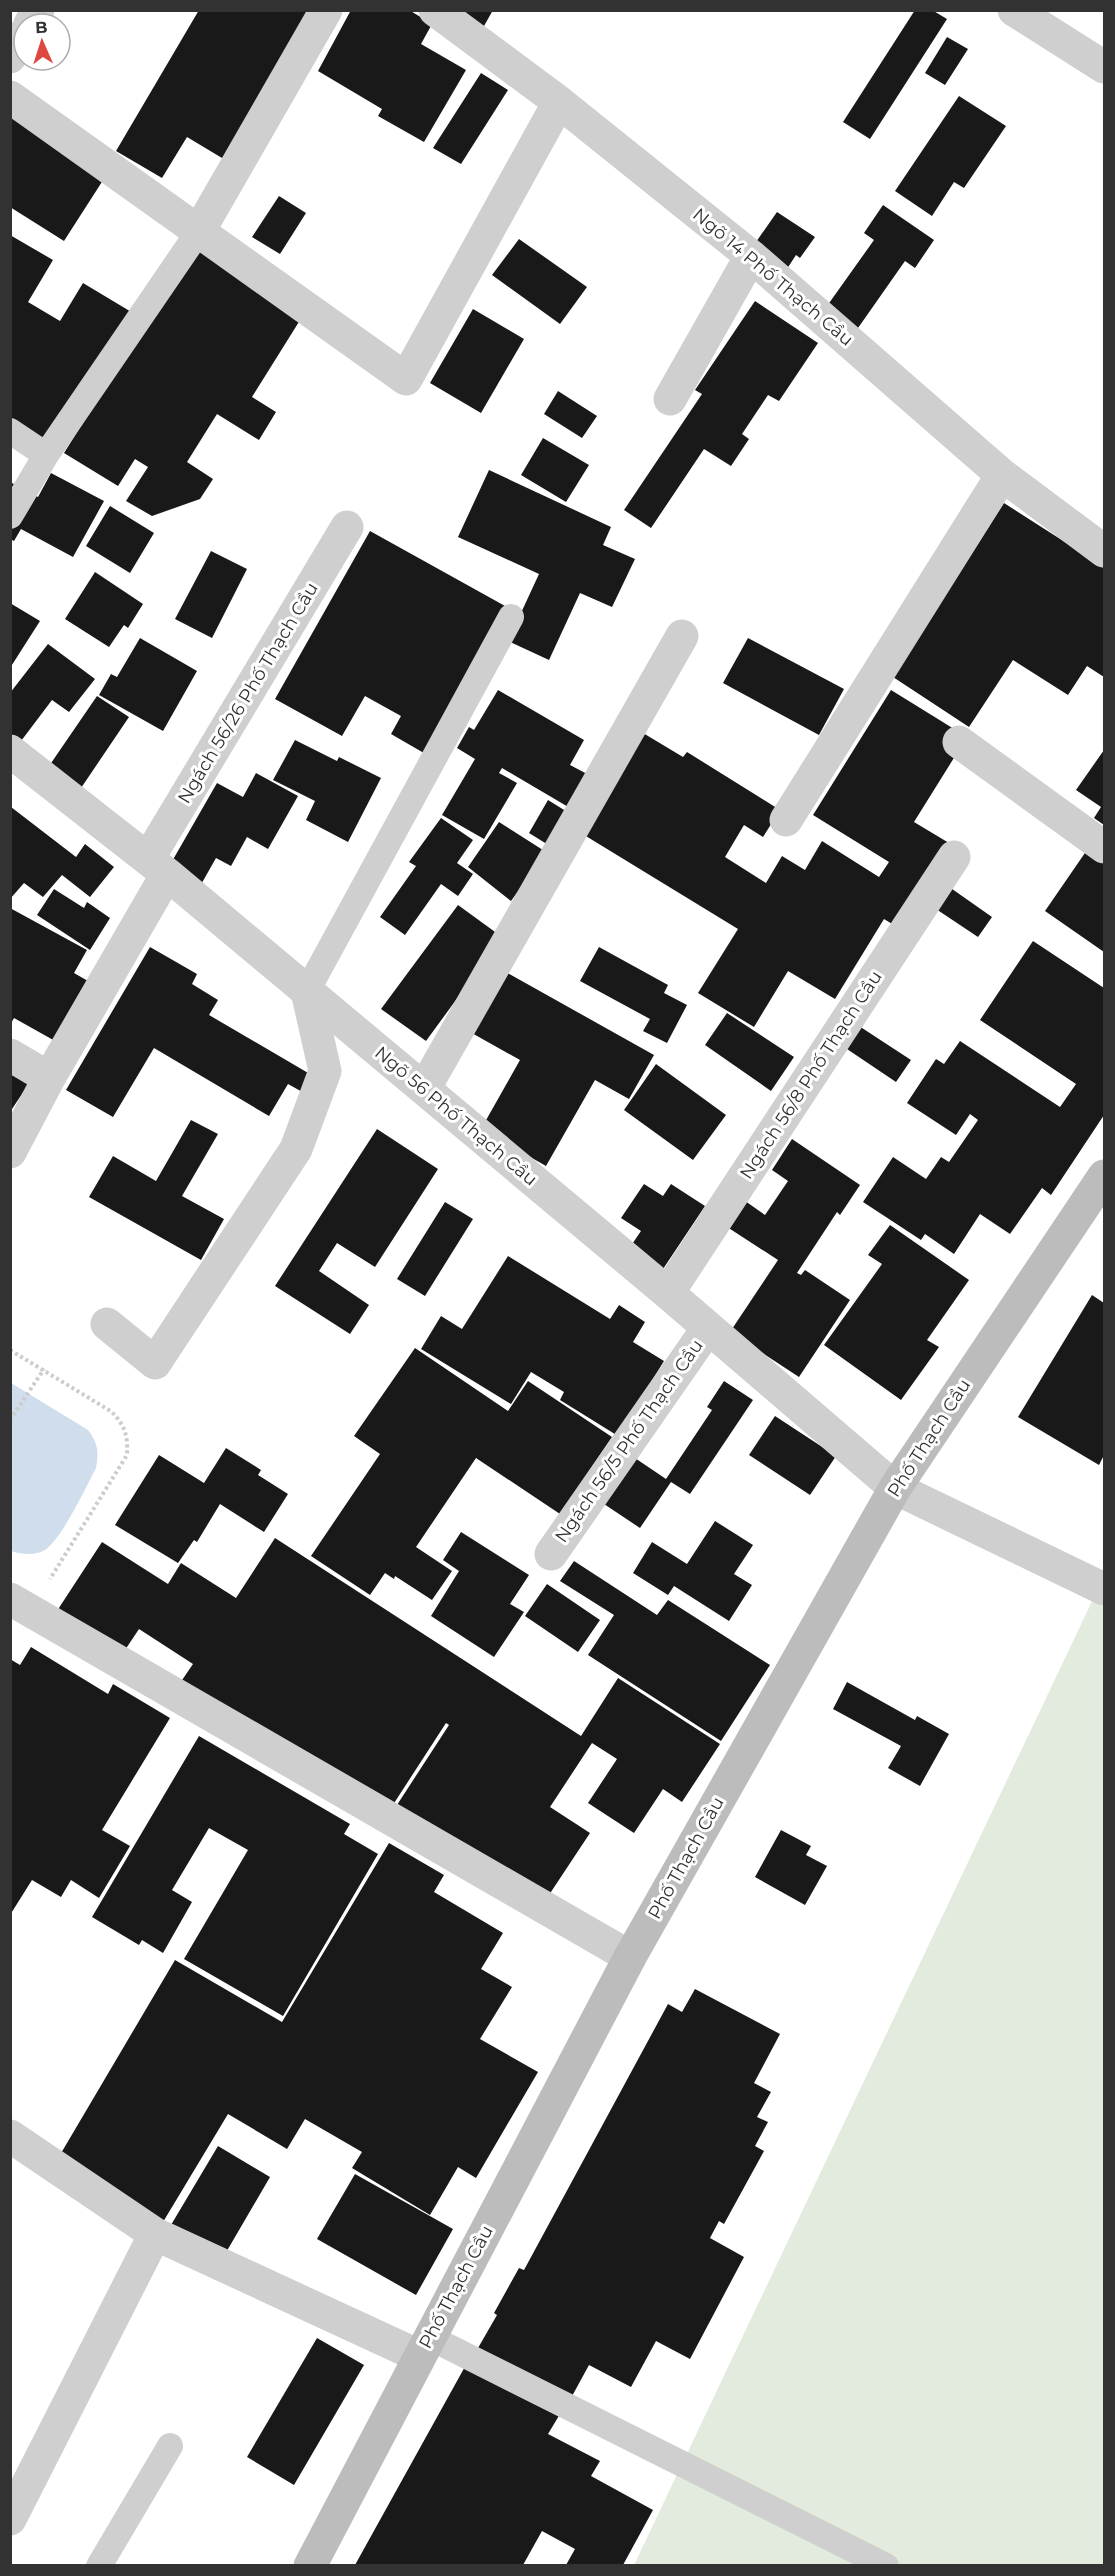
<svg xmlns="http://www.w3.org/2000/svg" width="1115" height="2576" viewBox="0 0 1115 2576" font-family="Montserrat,sans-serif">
<rect width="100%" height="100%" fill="#fff"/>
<!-- green -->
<path fill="#e3ebde" d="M1104,1576v989h-470z"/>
<!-- water -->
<path fill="#cfddec" d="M11,1383l77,47c10,13 11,22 8,38 -10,19 -36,75 -53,83 -11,5 -22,3 -32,0z"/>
<!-- building -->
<path fill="#191919" d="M199,10h117l-89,151 -40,-24 -25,41 -46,-27z
M351,10h58l23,14 -11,20 45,26 -42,72 -46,-26 4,-7 -64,-38z
M459,10h34l-9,16z
M915,10h17l15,9 -77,120 -27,-17z
M947,37l21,12 -23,36 -20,-12z
M481,73l27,17 -47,74 -28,-16z
M959,96l47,30 -42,62 -10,-6 -22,34 -37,-25z
M10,112l97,62 -43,67 -54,-34z
M279,196l27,17 -26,41 -28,-17z
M883,205l51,35 -19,28 -10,-7 -47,67 -31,-22 47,-66 -10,-7z
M777,212l38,25 -15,21 -4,-3 -13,20 -34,-23z
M10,235l43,25 -25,42 32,19 23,-38 55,33 -87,152 -41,-24z
M519,239l68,48 -27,37 -68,-49z
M197,241l110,68 -55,88 24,15 -17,28 -42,-26 -30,48 26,17 -13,20 -48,17 -26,-15 22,-34 -13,-8 -17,27 -54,-33z
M755,301l63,42 -39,58 -11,-6 -26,39 7,5 -18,27 -27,-17 -53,79 -27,-18 78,-116 -7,-4z
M473,309l51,30 -43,74 -51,-30z
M558,391l39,25 -15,22 -38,-24z
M543,438l46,27 -23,37 -45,-27z
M489,470l122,57 -8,18 32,14 -23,48 -32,-14 -31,67 -41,-19 31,-67 -81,-37z
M51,473l53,28 -31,56 -52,-28 -7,12 -4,-2v-57l28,15z
M1004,503l100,64v110l-17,-11 -19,29 -55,-35 -44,67 -76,-50z
M110,506l44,27 -24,40 -44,-27z
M370,531l146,81 -87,144 -38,-22 10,-18 -36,-20 -23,40 -67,-37z
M211,551l36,18 -35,69 -37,-19z
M95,572l48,32 -15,24 -4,-3 -15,22 -44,-28z
M10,603l30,18 -30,47z
M140,638l57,33 -34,60 -64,-36 12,-21 6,3z
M748,638l96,51 -25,46 -96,-52z
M48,644l47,35 -26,33 -17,-12 -37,49 -5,-3v-53z
M498,690l86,50 -14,25 19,10 -19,33 -68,-40 -3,5 18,10 -33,56 -42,-24 33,-56 -18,-11 12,-21 5,3z
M891,690l76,47 -53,85 40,24 -52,84 -18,-11 -49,80 -47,-28 -34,56 -56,-34 40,-64 -162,-99 62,-100 45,27 4,-5 93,58 -17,27 -19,-12 -19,32 41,26 16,-27 23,14 17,-29 57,36 10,-15 -76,-47z
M97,696l32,21 -50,74 -32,-22z
M295,740l42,21 2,-4 42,21 -33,64 -42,-22 9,-19 -42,-21z
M1104,750v75l-10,-7 7,-11 -25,-17z
M256,773l42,23 -30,53 -21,-12 -16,29 -15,-8 -17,30 -32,-18 50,-87 26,14z
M548,800l21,13 -19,33 -21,-13z
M11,807l65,50 9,-13 29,23 -24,30 -28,-22 -19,22 -19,-14 -14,16z
M441,818l32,22 -16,23 16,11 -15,22 -17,-12 -36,51 -25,-18 36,-51 -7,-4z
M499,822l47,30 -35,49 -43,-34z
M1098,834l6,5v113l-59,-41z
M945,884l47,33 -14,20 -48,-32z
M54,889l30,19 3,-6 23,16 -20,32 -53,-35z
M458,905l44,32 -76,104 -45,-32z
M10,908l77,42 -13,23 14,8 -33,60 -41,-23 -4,7z
M1033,941l71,47v127l-53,80 -9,-7 -32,46 -30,-20 -26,40 -29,-20 -4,6 -58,-38 30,-45 33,22 15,-22 8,5 29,-42 -8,-6 -14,21 -49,-32 29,-44 8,5 16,-23 100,66 16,-23 -96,-64z
M150,947l47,27 -5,10 26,16 -9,15 106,62 -9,17 -18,-10 -19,32 -115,-68 -41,69 -47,-27z
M599,947l69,38 -4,8 23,12 -20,38 -24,-12 7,-12 -70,-38z
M504,971l150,84 -25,44 -34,-19 -49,86 -65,-37 39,-69 -50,-28z
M727,1013l67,44 -23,34 -66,-46z
M859,1026l52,34 -15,22 -52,-35z
M10,1060l24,16 -24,36z
M656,1064l70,51 -33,45 -69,-50z
M191,1120l27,14 -36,62 42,23 -23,41 -112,-63 24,-41 43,25z
M377,1129l61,40 -63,98 -38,-24 -18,28 50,34 -19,29 -75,-48z
M792,1139l68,46 -20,30 -3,-3 -40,61 4,2 4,-5 45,30 -51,77 -69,-45 48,-72 -57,-37 17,-27 27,19 23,-34 -16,-11z
M644,1184l19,12 8,-12 34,22 -46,69 -33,-22 15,-22 -20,-13z
M445,1202l28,17 -48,77 -28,-17z
M890,1225l79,55 -42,60 12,7 -38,53 -77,-55 58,-81 -14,-9z
M508,1256l102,63 9,-14 26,17 -12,20 31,19 -46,75 -58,-36 4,-8 -33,-20 -20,32 -90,-55 20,-33 21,13z
M1092,1295l12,8v152l-5,10 -81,-48z
M415,1348l93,63 20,-30 84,56 -52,77 -84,-56 -60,89 36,24 -20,29 -37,-24 -1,3 -9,-6 -15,22 -59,-39 69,-102 -26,-18z
M724,1381l29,19 -63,94 -19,-12 -31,46 -42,-28 31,-46 37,25 46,-69 -5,-3z
M775,1416l61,40 -26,39 -61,-40z
M226,1448l35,22 -3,5 30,19 -24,38 -44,-28 -23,38 -3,-2 -16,23 -63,-38 44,-70 45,28z
M715,1521l38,24 -19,29 18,11 -23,36 -55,-35 -6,9 -35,-22 19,-31 35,22z
M461,1532l68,43 -19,29 14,8 -30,45 -63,-41 28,-45 -16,-11z
M275,1538l306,198 37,-58 102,66 -38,58 -19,-13 -29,44 -46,-30 29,-44 -25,-16 -42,64 40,26 -47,71 -148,-96 54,-83 -3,-2 -59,91 -209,-128 15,-22 -54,-35 -20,30 -66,-42 49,-75 66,42 13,-21 55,35z
M574,1561l83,54 11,-15 102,65 -49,76 -133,-86 26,-40 -54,-34z
M547,1584l53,36 -22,32 -53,-36z
M31,1647l77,47 5,-10 57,34 -68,112 28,16 -31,52 -28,-18 -10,17 -29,-17 -22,35v-256l10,6z
M847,1682l68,38 2,-4 32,18 -29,52 -32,-18 13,-22 -68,-37z
M199,1736l151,88 -6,10 34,20 -95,162 -99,-57 64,-109 -39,-22 -37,62 20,12 -29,51 -21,-13 -3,5 -47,-28z
M781,1830l30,16 -5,9 21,11 -22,39 -50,-28z
M389,1843l55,32 -10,17 69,41 -22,36 31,18 -32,52 58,33 -62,106 -18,-11 -28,48 -78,-47 10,-16 -57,-33 -18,30 -59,-35 -65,108 -106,-62 118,-200 107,62z
M695,1989l85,45 -26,49 17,9 -14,25 11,5 -13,24 9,5 -40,73 -5,-3 -9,17 34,19 -54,102 -34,-18 -25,46 -42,-22 -18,33 -93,-50 19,-33 -3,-2 25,-45 5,2 144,-266 14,8z
M218,2146l52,31 -49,84 -53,-31z
M355,2174l98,55 -37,66 -99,-56z
M317,2338l47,27 -70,120 -47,-28z
M467,2363l93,51 -12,20 52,27 -9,15 62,34 -30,55h-57l9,-16 -33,-18 -19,34h-168z"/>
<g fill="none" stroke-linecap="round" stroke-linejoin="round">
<!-- path -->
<path stroke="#ccc" stroke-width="4" stroke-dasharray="3 3" stroke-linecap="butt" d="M10,1350l102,62c13,14 16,23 15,43l-77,124
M10,1420l34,-51"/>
<!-- lane -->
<path stroke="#cfcfcf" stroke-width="26" d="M10,431l36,24 153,-224
M10,516l36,-61
M307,991l204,-374
M429,2337l457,229
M99,2566l71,-120"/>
<!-- street -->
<path stroke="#cfcfcf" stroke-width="33" d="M435,10l124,92 192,154 251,219 102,76
M1014,10l90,57
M30,24l8,-14
M10,57l14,-23
M10,97l396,282 153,-277
M199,231l127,-221
M670,399l81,-143
M959,742l145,105
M10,751l157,123 501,419 227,195 209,101
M786,820l216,-345
M148,859l199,-332
M10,1055l39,23
M424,1089l258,-453
M10,1152l39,-74 118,-204
M668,1293l286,-436
M107,1324l48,39 141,-214 29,-78 -18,-80
M551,1554l157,-226
M10,1599l620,358
M10,2136l145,98 264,122
M10,2519l145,-285"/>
<!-- secondary -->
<path stroke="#bcbcbc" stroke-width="33" d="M310,2566l320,-609 265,-469 209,-312"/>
</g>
<g text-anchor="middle" stroke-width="6" stroke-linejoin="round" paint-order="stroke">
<!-- street labels -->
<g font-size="18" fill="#323232" stroke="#fff">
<text transform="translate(773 277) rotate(40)" y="6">Ngõ 14 Phố Thạch Cầu</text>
<text transform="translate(248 693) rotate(-59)" y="6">Ngách 56/26 Phố Thạch Cầu</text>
<text transform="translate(811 1075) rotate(-57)" y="6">Ngách 56/8 Phố Thạch Cầu</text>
<text transform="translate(456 1116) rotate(40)" y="6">Ngõ 56 Phố Thạch Cầu</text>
<text transform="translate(929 1438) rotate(-57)" y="6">Phố Thạch Cầu</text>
<text transform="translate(629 1441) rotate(-55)" y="6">Ngách 56/5 Phố Thạch Cầu</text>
<text transform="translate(686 1858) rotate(-61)" y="6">Phố Thạch Cầu</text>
<text transform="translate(456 2287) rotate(-62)" y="6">Phố Thạch Cầu</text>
</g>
</g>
<!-- border -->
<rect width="1115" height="2576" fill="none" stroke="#323232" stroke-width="24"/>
<!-- north arrow -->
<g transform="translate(42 42) rotate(357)"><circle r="28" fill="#ffffff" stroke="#adadad" stroke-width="1.5"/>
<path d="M0-4.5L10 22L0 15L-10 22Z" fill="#dd4840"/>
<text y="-9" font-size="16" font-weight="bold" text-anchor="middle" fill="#323232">B</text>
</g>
</svg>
